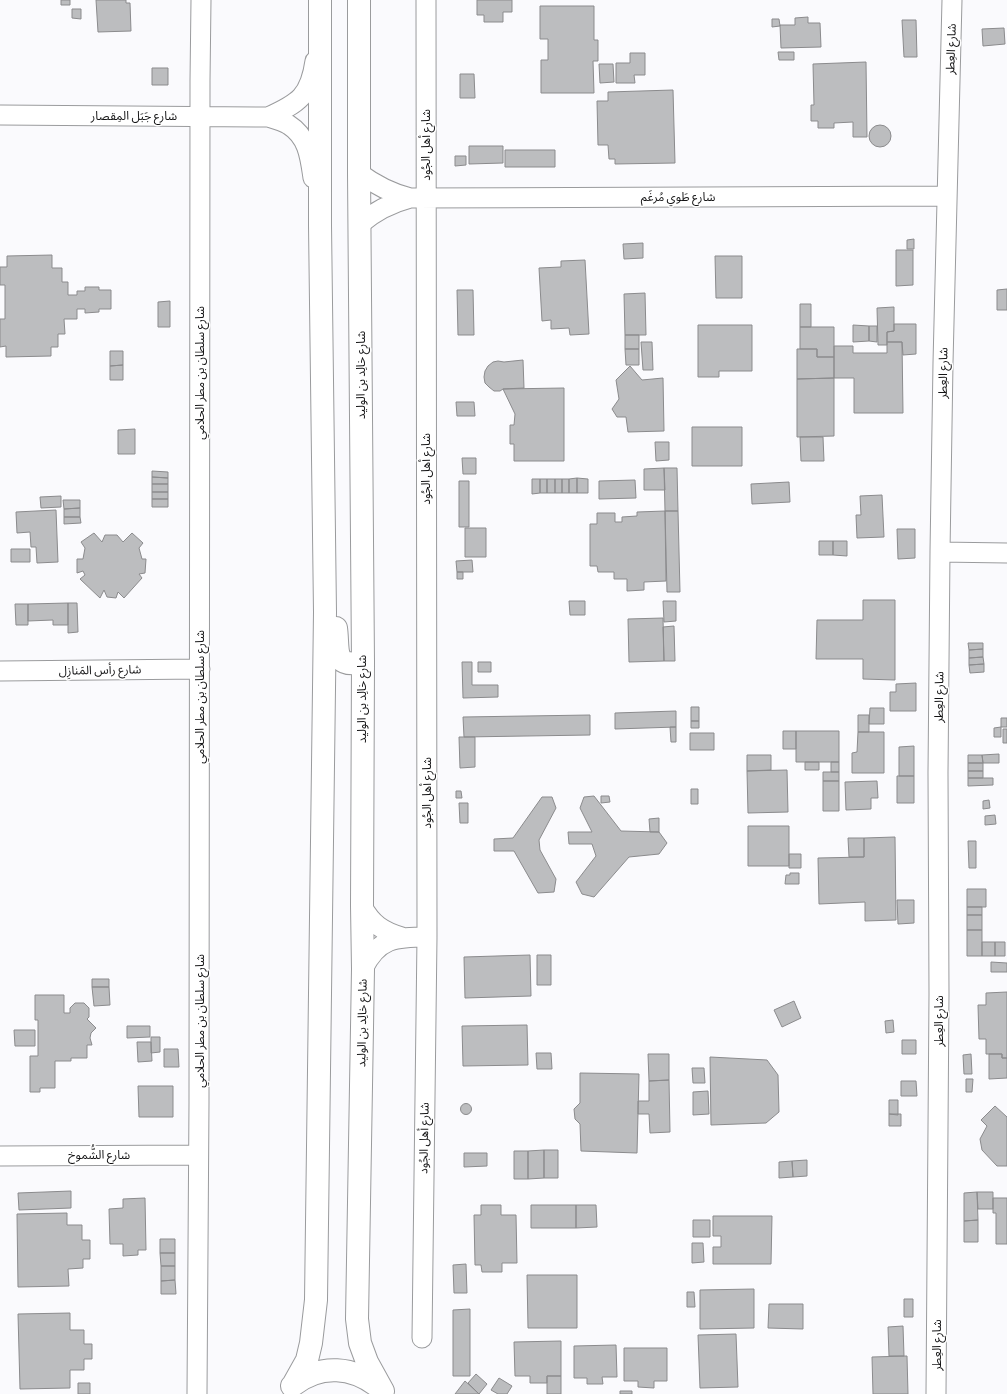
<svg xmlns="http://www.w3.org/2000/svg" width="1007" height="1394" viewBox="0 0 1007 1394" font-family="'Source Sans 3','Noto Sans Arabic',sans-serif">
<rect width="100%" height="100%" fill="#fafafd"/>
<!-- building -->
<path fill="#bcbdbf" stroke="#8b8b8d" d="M61,0h9v5h-9z
M96,0h30v3h4l1,28 -33,1z
M477,0h35v12h-9v10h-19v-7h-7z
M540,6h54v34h4v21h-5l1,32h-53v-33h7v-21h-8z
M72,9h9v10l-9,-1z
M808,17v6h12l1,24 -40,1 -1,-23h15v-7z
M772,19h7l1,7 -8,1z
M902,20h14l1,37h-13z
M1004,28l1,16 -22,2 -1,-17z
M778,52h16v8h-15z
M630,53h15v22h-11l1,8h-19v-20h14z
M866,62l1,75h-14v-15l-19,1v5h-16v-7h-7v-16h3l-1,-41z
M599,64h14l1,18 -14,1z
M152,68h16v17h-16z
M460,74h14l1,24h-15z
M673,90l2,73 -60,1v-5h-6l-1,-14h-10l-1,-44h11v-9z
M869 136a11 11 0 1 1 22 0a11 11 0 1 1-22 0Z
M469,146h34v17l-34,1z
M505,150h50v17h-50z
M455,156h11v9l-11,1z
M914,239v10h-7v-9z
M643,243v15l-19,1 -1,-15z
M896,250h17v35l-17,1z
M52,255v13h10v14h6v13h9v-4h8v-4h14v3h12v19h-12v3l-14,1v-4h-8v10h-13l1,15h-7v13h-7v9l-45,1v-11l-6,1v-28h5v-34h-5v-18h7v-11z
M715,256h27v42h-26z
M585,260l4,74 -19,1 -1,-7 -18,1v-9l-9,1 -3,-53 22,-1v-6z
M1007,289v21h-10v-20z
M457,290h16l1,45h-16z
M645,293l1,42h-21l-1,-41z
M170,301v26h-12v-25z
M800,304h11v23h-11z
M894,307v24l-7,1v13h-9l-1,-37z
M894,324h22v30l-13,1 -1,-13h-15v-10l7,-1z
M698,325h54v46h-33v6h-21z
M853,325l16,1v15l-16,1z
M869,326h8v16l-8,-1z
M800,327h34v30h-17v-8h-17z
M625,335h14v14h-14z
M641,342h11l1,28h-10z
M887,342h15l1,71h-49v-35h-20v-32h19v7h34z
M625,349h14v16h-13z
M797,349h20v8h17v21l-37,1z
M110,351h13v14l-13,1z
M523,360l1,28 -21,1 -3,2h-6l-5,-4 -4,-4 -1,-6 1,-6 3,-5 5,-4 5,-1 6,1z
M123,365v15h-13v-14z
M630,366l12,14 21,-2 1,53 -36,1 -2,-15h-9l-5,-8 7,-10 -3,-19z
M834,378v58l-37,1v-58z
M564,388v73h-50v-17h-4v-19h4l1,-11 -12,-25z
M456,402h18l1,14h-18z
M692,427h50v39h-50z
M135,429v25h-17v-24z
M800,437h23l1,24h-23z
M655,442h14v18l-13,1z
M462,458h14v16h-13z
M664,468l1,22h-21v-21z
M664,468h13l1,43h-13z
M152,471l16,1v6l-16,-1z
M152,477l16,1v6h-16z
M577,478l11,1v14h-11z
M577,478v15h-8v-14z
M532,479h8v14l-8,1z
M540,479h7v14h-7z
M547,479h8v14h-8z
M555,479h7v14h-7z
M562,479h7v14h-7z
M635,480l1,18 -37,1v-18z
M459,481h10v46h-10z
M789,482l1,20 -38,2 -1,-20z
M152,484h16v8h-16z
M152,492h16v7h-16z
M882,495l2,42 -27,1 -1,-23h5l-1,-19z
M61,496v11l-20,1 -1,-11z
M152,499h16v8h-16z
M63,500h17v8l-16,1z
M80,508v9h-16v-8z
M56,510l2,52 -21,1 -1,-16h-5l-1,-15 -13,1 -1,-21z
M665,511l1,70 -22,1v8l-17,1v-12h-13v-7h-16l-1,-6h-7v-42h7v-11h18v9h7v-5l15,-1v-4z
M665,511h13l2,81h-13z
M64,517h16l1,6 -17,1z
M465,528h21v29h-21z
M897,529h18v29l-17,1z
M94,533l8,9 3,-7h12l6,7 9,-9 11,10 -4,5 3,11h4l-1,14 -6,1 3,4 -18,20 -6,-6 -2,6 -9,-1 -3,-7 -4,8 -20,-19 5,-4 -2,-4 -6,2v-14h6l2,-11 -4,-6z
M819,541h14v14h-14z
M833,541h14v15l-14,-1z
M11,549h19v13h-19z
M472,560l1,12h-16l-1,-11z
M457,572h6v7h-6z
M863,600h32v80l-32,-1v-20h-47l1,-39h46z
M569,601h16v14h-15z
M663,601h13v20l-12,1z
M68,603h9l1,29 -10,1z
M68,603v22h-15v-5l-25,1v-17z
M15,604h13v21h-12z
M663,618l1,43 -35,1 -1,-43z
M674,626l1,35h-11l-1,-34z
M968,643h15v6l-14,1z
M983,649v8l-14,1v-8z
M983,657l1,7 -15,1v-7z
M462,662h10v23h26v12l-35,1z
M478,662h13v10h-13z
M984,664v8l-14,1 -1,-8z
M916,683v28h-26v-19h6v-8z
M691,707h8v14h-8z
M870,708h14v16h-15z
M676,711v16l-61,2v-16z
M590,715v20l-126,2 -1,-20z
M858,715h11v17h-11z
M1001,718h6v9h-6z
M691,721h8v7h-8z
M670,727h6v15h-5z
M1001,727v10h-7v-9z
M1003,729h4v14h-4z
M783,731h13v18h-13z
M796,731h43v31h-43z
M858,732h26v41h-32v-20l5,-1z
M690,733h24v17h-24z
M459,737h16v30l-15,1z
M914,746v30h-15v-29z
M999,754v9h-16l-1,-8z
M747,755h24v15l-24,1z
M968,755h14l1,8h-15z
M805,762h14v8h-14z
M831,762h8v10h-8z
M968,763h15v8h-15z
M787,770l1,42 -40,1 -1,-42z
M968,771h15v7h-15z
M823,772h16v9h-16z
M897,776h17v27h-17z
M968,778h25v7l-25,1z
M823,781h16v30h-16z
M877,781l1,17h-7v11l-25,1 -1,-28z
M691,789h7v15h-7z
M456,791h5l1,7h-6z
M594,796l27,35 38,1 8,11 -8,11 -30,3 -35,40 -12,-3 -6,-12 20,-26 -4,-12h-23l-1,-12h24l-12,-24 4,-11z
M601,796h8l1,6 -9,1z
M542,797h10l4,11 -17,32 1,10 16,29 -2,13 -16,1 -24,-42h-20v-12l19,-1z
M989,800l1,8 -7,1v-8z
M459,803h9v20h-8z
M995,815l1,9 -11,1v-9z
M659,818v14h-9l-1,-13z
M748,826h41v40h-41z
M895,837l1,83 -31,1v-19l-46,2 -1,-46 46,-1v-19z
M848,838h16v19h-15z
M968,841h8v27h-7z
M789,854h12v14h-12z
M790,873h9v11h-14l1,-9h4z
M967,889h19v18h-19z
M897,900h17v23l-16,1z
M967,907h15v8h-15z
M967,915h15v15h-15z
M967,930h15v26h-15z
M982,942h13v14h-13z
M995,942h10v14h-10z
M530,955l1,41 -66,2 -1,-41z
M537,955h14v30h-14z
M991,962l16,1v9h-16z
M92,979h17v8h-17z
M92,987h17l1,18 -16,1z
M1007,992v66h-5v-4h-16v-15h-7l-1,-34h8v-12z
M35,995h29v18h6v-5l5,-5h9l5,5v9l-2,2 9,9 -5,5 -1,5 2,7h-5v13h-16v3h-16v27h-15v4h-10v-36h8v-36h-3z
M794,1001l7,17 -19,9 -8,-17z
M893,1020l1,12 -8,1 -1,-12z
M527,1025l1,40 -65,1 -1,-40z
M127,1026h23v11l-23,1z
M14,1030h21v16h-20z
M151,1037h9v15l-9,1z
M902,1040h14v14h-14z
M137,1042h14l1,19 -14,1z
M164,1049h14l1,18h-15z
M536,1053h15l1,16h-15z
M648,1054h21v26l-20,1z
M971,1054l1,20h-8l-1,-19z
M989,1054h13v4h5v20l-18,1z
M710,1057l57,3 11,15 1,37 -13,11 -55,2z
M692,1068h12l1,15h-12z
M580,1073l59,1 -2,79 -56,-2 -1,-27 -5,-5 -1,-10 6,-6z
M966,1079h7l-1,13h-6z
M669,1080l1,52 -20,1 -1,-19h-11v-13h11v-20z
M901,1081h15l1,15h-16z
M138,1086h35v31h-34z
M708,1091l1,23 -16,1v-23z
M889,1100h9v15l-9,-1z
M460.5 1109a5.5 5.5 0 1 1 11 0a5.5 5.5 0 1 1-11 0Z
M995,1106l12,11v49h-10l-15,-16 -2,-11 7,-13 -6,-6z
M889,1114h12v12h-12z
M544,1150h14v28h-14z
M544,1150v28l-16,1v-28z
M514,1151h14v28h-14z
M464,1153h23v13l-23,1z
M807,1160v16l-14,1 -1,-16z
M792,1161l1,16 -14,1v-16z
M71,1191v17l-52,2 -1,-17z
M977,1192l1,28 -14,1v-28z
M977,1192h16v17h-15z
M145,1198l1,52h-8v5l-15,1v-12h-13l-1,-35 14,-1v-9z
M993,1198h14v46h-11v-31h-3z
M481,1205h20v10h15l1,48h-15v9h-20l-1,-7h-6l-1,-50h7z
M531,1205h45v23h-45z
M576,1205h20l1,22 -21,1z
M67,1213v12h15v15h8v19h-7v9l-15,1 1,17 -51,1 -1,-73z
M713,1216h59l-1,48h-58v-17h8v-11h-8z
M693,1220h17v17h-17z
M978,1220v22h-14v-21z
M160,1239h15v14h-15z
M692,1243h11l1,19 -12,1z
M160,1253h15v13h-14z
M466,1264l1,29h-13l-1,-28z
M161,1266h14v14l-14,1z
M527,1275h50v53h-49z
M175,1280l1,14h-15v-13z
M754,1289v39l-54,1v-39z
M687,1292h7l1,15h-8z
M904,1299h9v18h-9z
M769,1304h34v25l-35,-1z
M470,1309v67h-17v-66z
M70,1313v17h14v14h8v15h-8v11h-14v18l-50,1 -2,-75z
M903,1326l1,30h-15l-1,-29z
M736,1334l2,53 -38,1 -2,-53z
M561,1341v35h-14v7h-17v-7h-15l-1,-34z
M616,1345l1,32h-15l1,7h-16v-6h-13v-32z
M624,1348h43v33h-13v7l-16,-1v-6h-14z
M907,1356l1,38h-35l-1,-37z
M476,1374l11,10 -8,10 -11,-11z
M547,1376h14v18h-14z
M499,1378l13,8 -5,8h-9l-7,-4z
M465,1381l14,13h1h-25z
M78,1383h12v11h-12z
M620,1391h12v3h-12z"/>
<g fill="none" stroke-linecap="round" stroke-linejoin="round">
<defs>
<path id="minor" d="M0,115l268,2c7,2 15,4 21,8 19,12 21,32 24,53
M268,117c31,-14 42,-21 47,-56
M359,173c16,12 32,20 51,25
M360,224c15,-13 31,-21 50,-26l537,-2
M940,552l67,1
M0,671l200,-2
M362,906c10,18 20,25 40,31
M363,969c15,-31 33,-32 64,-32
M0,1156l198,-1
M422,1338l5,-401 -1,-937
M197,1394l2,-292 1,-1021 1,-81
M936,1394l3,-400 -1,-221 2,-221 3,-189 9,-363"/>
<path id="tertiary" d="M359,0v173l4,489 -1,244 1,63 -6,350 3,24 7,19 16,29
M336,628c3,21 -4,41 27,34
M293,1385l14,-25 4,-17 5,-43 9,-688 -5,-387v-225
M292,1386c28,-23 62,-20 89,3"/>
</defs>
<!-- minor casing -->
<use href="#minor" stroke="#9a9b9d" stroke-width="21"/>
<!-- tertiary casing -->
<use href="#tertiary" stroke="#9a9b9d" stroke-width="24"/>
<!-- minor -->
<use href="#minor" stroke="#fff" stroke-width="19"/>
<!-- tertiary -->
<use href="#tertiary" stroke="#fff" stroke-width="22"/>
</g>
<g text-anchor="middle" stroke-width="3" stroke-linejoin="round" paint-order="stroke">
<!-- street labels -->
<g font-size="12" fill="#141415" stroke="#fff">
<text transform="translate(951 49) rotate(-88)" y="4">شارع العِطر</text>
<text x="134" y="120">شارع جَبَل المِقصار</text>
<text transform="translate(426 145) rotate(-90)" y="4">شارع أهل الجُود</text>
<text x="678" y="201">شارع طَوي مُرغَم</text>
<text transform="translate(200 373) rotate(-90)" y="4">شارع سلطان بن مطر الحلامي</text>
<text transform="translate(943 373) rotate(-89)" y="4">شارع العِطر</text>
<text transform="translate(361 375) rotate(-90)" y="4">شارع خالِد بن الوليد</text>
<text transform="translate(426 469) rotate(-90)" y="4">شارع أهل الجُود</text>
<text transform="translate(100 670) rotate(-1)" y="4">شارع رأس المَنازِل</text>
<text transform="translate(200 697) rotate(-90)" y="4">شارع سلطان بن مطر الحلامي</text>
<text transform="translate(939 697) rotate(-89)" y="4">شارع العِطر</text>
<text transform="translate(362 699) rotate(-90)" y="4">شارع خالِد بن الوليد</text>
<text transform="translate(427 793) rotate(-90)" y="4">شارع أهل الجُود</text>
<text transform="translate(200 1021) rotate(-90)" y="4">شارع سلطان بن مطر الحلامي</text>
<text transform="translate(939 1021) rotate(-90)" y="4">شارع العِطر</text>
<text transform="translate(362 1023) rotate(-89)" y="4">شارع خالِد بن الوليد</text>
<text transform="translate(424 1138) rotate(-89)" y="4">شارع أهل الجُود</text>
<text x="99" y="1159">شارع الشُّموخ</text>
<text transform="translate(937 1345) rotate(-90)" y="4">شارع العِطر</text>
</g>
</g>
</svg>
